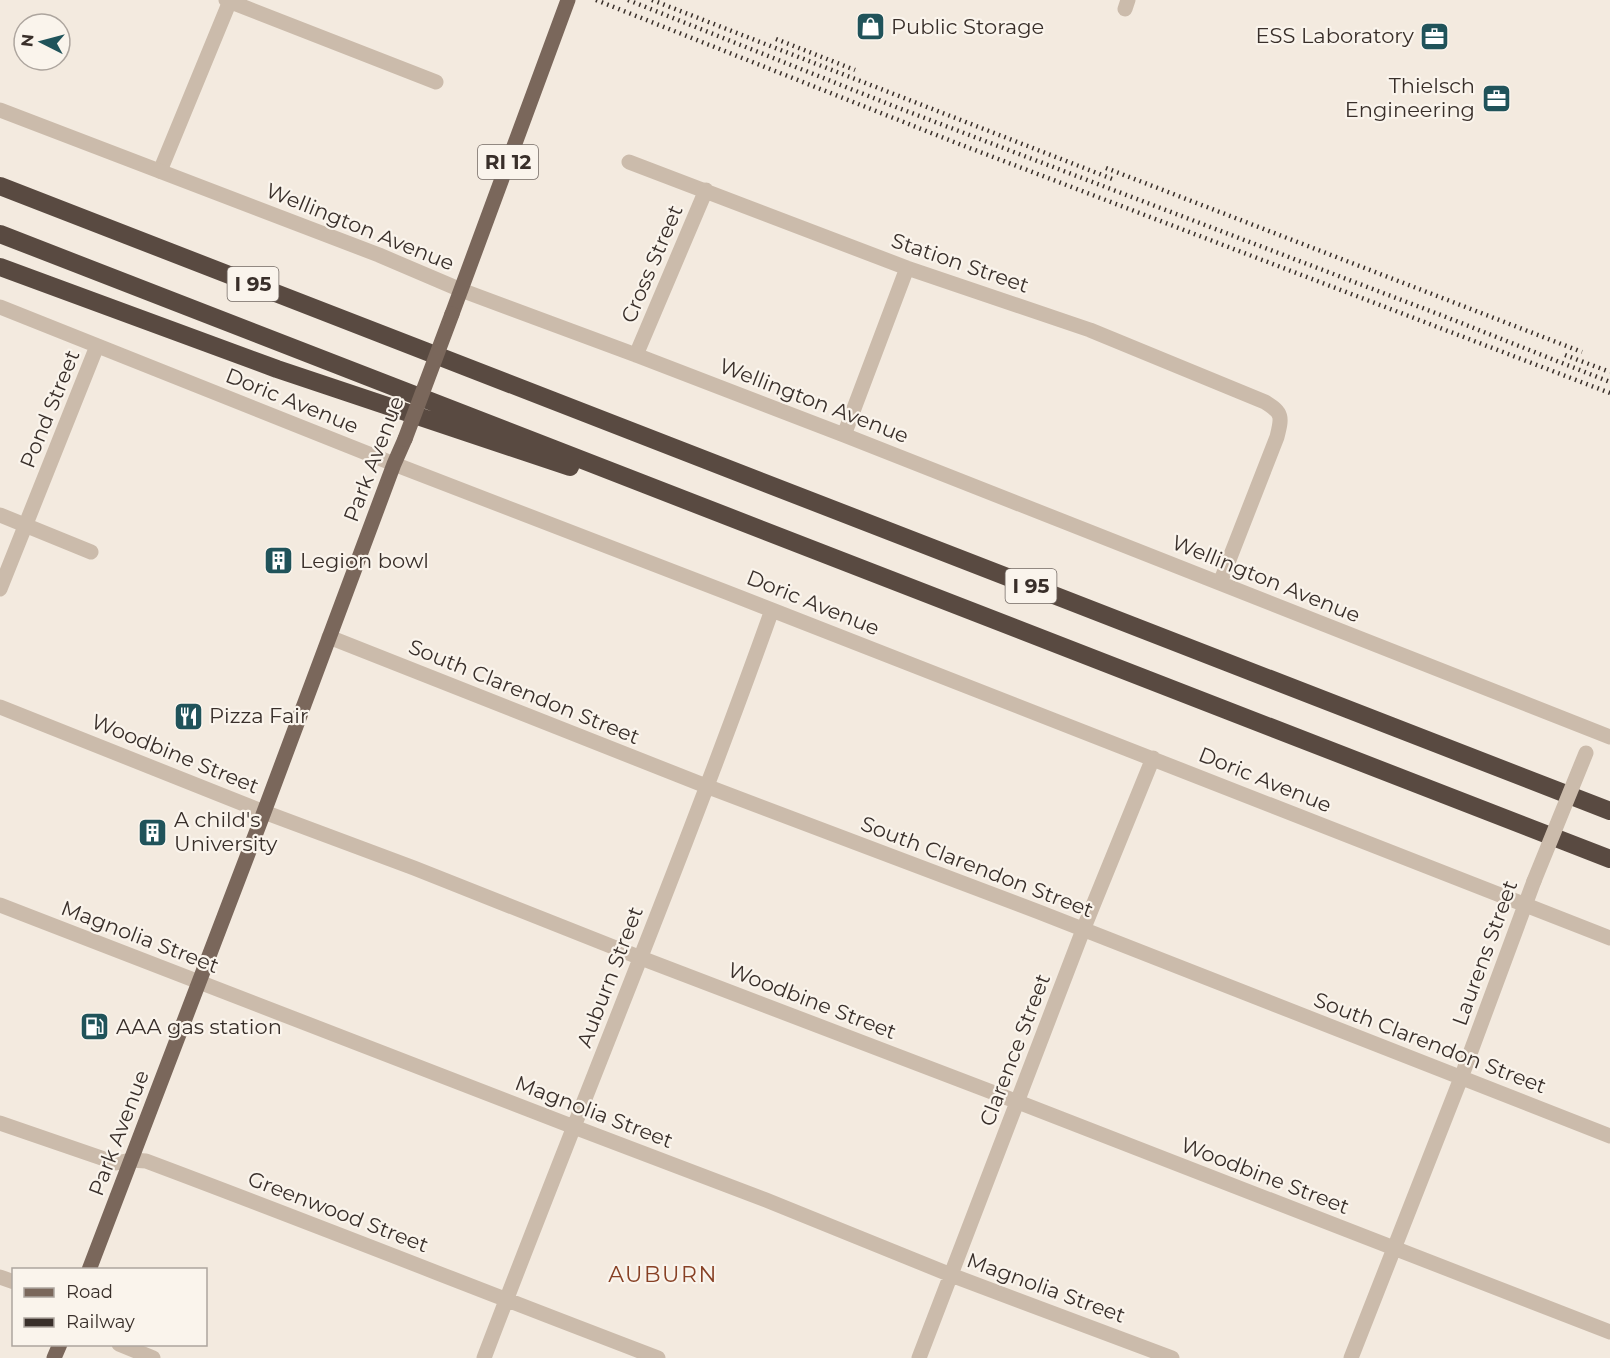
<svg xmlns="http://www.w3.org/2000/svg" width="1610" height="1358" viewBox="0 0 1610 1358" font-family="Montserrat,sans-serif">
<rect width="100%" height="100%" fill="#f3eadf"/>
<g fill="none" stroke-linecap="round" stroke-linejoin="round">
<!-- minor -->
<path stroke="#cbbbab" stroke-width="15" d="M226,0l210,82
M1125,9l3,-9
M629,162l278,106 183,62 175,72c18,11 17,15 12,35l-57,146
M160,171l70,-170
M461,290l175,65 208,80 766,302
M0,307l394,157 332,128 884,346
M636,355l70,-165
M844,435l63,-167
M0,515l91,37
M0,589l97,-243
M329,637l377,149 333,126 571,224
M0,707l264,105 150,56 227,90 377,144 592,230
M0,905l574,222 192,73 185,75 221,83
M0,1123l116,40 15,-3 15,1c171,64 341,132 512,197
M0,1277l14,5
M119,1344l34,14
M484,1358c95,-250 198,-496 288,-748
M919,1358l164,-428 70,-172
M1351,1358l110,-280 73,-197"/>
<!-- tertiary -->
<path stroke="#cbbbab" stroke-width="15" d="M0,110l379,145 82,35"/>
<!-- primary -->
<path stroke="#7a675b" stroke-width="15" d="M452,314l116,-314
M89,1270l175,-458 130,-348 11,-25
M54,1358l6,-14"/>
<!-- motorway -->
<path stroke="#594a41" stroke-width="18" d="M0,186l1610,625
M0,234l1610,625
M0,267l277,102 293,98"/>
<!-- rail -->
<path stroke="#392f2a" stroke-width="4.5" stroke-dasharray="1.5 4.5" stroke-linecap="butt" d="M596,0l358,142 656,251
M628,0l268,107 550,210 164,65
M652,0l463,180
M776,39l79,31
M1106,168l476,184
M1565,355l45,17"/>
<!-- minor-bridge -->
<path stroke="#cbbbab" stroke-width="15" d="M1534,881l52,-128"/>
<!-- primary-bridge -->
<path stroke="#7a675b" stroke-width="15" d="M405,439l47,-125"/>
</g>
<!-- icons -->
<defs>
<symbol id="shop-square" viewBox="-11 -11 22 22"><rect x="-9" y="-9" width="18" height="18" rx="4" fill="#20535a" stroke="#faf4ec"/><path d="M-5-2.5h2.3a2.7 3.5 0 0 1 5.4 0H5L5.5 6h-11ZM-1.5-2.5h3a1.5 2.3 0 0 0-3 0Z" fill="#fff"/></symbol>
<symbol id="office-square" viewBox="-11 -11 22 22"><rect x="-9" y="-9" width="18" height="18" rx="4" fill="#20535a" stroke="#faf4ec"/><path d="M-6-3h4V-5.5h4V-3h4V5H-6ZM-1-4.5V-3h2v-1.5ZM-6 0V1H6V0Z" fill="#fff"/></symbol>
<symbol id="building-square" viewBox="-11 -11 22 22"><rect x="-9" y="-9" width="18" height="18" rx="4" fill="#20535a" stroke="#faf4ec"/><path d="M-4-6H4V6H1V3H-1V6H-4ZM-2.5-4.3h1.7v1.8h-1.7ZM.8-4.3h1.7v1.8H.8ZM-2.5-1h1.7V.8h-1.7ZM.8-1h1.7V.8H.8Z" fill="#fff"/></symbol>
<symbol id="restaurant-square" viewBox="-11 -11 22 22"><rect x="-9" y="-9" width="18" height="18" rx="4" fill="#20535a" stroke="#faf4ec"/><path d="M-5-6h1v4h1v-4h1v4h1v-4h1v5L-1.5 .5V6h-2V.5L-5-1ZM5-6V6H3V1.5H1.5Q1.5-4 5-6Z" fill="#fff"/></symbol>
<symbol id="fuel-square" viewBox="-11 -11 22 22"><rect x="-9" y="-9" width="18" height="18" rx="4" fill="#20535a" stroke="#faf4ec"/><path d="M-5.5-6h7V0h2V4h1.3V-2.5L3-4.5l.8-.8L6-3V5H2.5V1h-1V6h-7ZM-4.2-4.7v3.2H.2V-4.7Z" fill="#fff"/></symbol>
</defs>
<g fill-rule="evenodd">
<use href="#shop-square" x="854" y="10" width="33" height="33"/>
<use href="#office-square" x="1418" y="20" width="33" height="33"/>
<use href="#office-square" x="1480" y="82" width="33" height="33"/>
<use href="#building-square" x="262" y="544" width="33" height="33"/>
<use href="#restaurant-square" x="172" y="700" width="33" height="33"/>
<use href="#building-square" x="136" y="816" width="33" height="33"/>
<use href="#fuel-square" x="78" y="1010" width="33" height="33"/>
</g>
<g text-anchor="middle" stroke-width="4.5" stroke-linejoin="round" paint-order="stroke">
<!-- shield labels -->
<g fill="#faf4ec" stroke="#736a64" stroke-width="1.5">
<rect x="478" y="145" width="60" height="34" rx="4.5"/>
<rect x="227.5" y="267" width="51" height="34" rx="4.5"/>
<rect x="1005.5" y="569" width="51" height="34" rx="4.5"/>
</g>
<g font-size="20" font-weight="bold" fill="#392f2a">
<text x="508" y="169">RI 12</text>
<text x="253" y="291">I 95</text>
<text x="1031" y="593">I 95</text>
</g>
<!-- poi labels -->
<g font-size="21" fill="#392f2a" stroke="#faf4ec" text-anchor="start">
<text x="891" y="34">Public Storage</text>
<text x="1414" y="43" text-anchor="end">ESS Laboratory</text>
<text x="1475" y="93" text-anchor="end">Thielsch<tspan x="1475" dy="24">Engineering</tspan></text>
<text x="300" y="568">Legion bowl</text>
<text x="209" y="723">Pizza Fair</text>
<text x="174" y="827">A child's<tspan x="174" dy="24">University</tspan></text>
<text x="116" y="1034">AAA gas station</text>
</g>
<!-- street labels -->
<g font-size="21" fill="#392f2a" stroke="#faf4ec">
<text transform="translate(360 227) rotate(22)" y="7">Wellington Avenue</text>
<text transform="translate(960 263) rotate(19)" y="7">Station Street</text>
<text transform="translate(652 264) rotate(-67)" y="7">Cross Street</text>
<text transform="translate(292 401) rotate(22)" y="7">Doric Avenue</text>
<text transform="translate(814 401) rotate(21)" y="7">Wellington Avenue</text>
<text transform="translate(50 409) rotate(-68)" y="7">Pond Street</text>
<text transform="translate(374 459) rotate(-69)" y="7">Park Avenue</text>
<text transform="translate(1266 579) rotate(22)" y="7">Wellington Avenue</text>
<text transform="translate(813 603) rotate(22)" y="7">Doric Avenue</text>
<text transform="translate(524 692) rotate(22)" y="7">South Clarendon Street</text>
<text transform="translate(175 754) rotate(22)" y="7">Woodbine Street</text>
<text transform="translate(1265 780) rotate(22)" y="7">Doric Avenue</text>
<text transform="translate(977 867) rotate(21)" y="7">South Clarendon Street</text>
<text transform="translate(140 937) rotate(21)" y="7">Magnolia Street</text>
<text transform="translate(1485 953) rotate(-70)" y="7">Laurens Street</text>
<text transform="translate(610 977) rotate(-69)" y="7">Auburn Street</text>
<text transform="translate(812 1001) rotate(21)" y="7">Woodbine Street</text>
<text transform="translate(1430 1043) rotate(21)" y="7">South Clarendon Street</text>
<text transform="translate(1015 1050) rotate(-69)" y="7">Clarence Street</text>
<text transform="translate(594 1112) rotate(21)" y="7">Magnolia Street</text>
<text transform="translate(119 1133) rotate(-69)" y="7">Park Avenue</text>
<text transform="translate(1265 1176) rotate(21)" y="7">Woodbine Street</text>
<text transform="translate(338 1212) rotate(21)" y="7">Greenwood Street</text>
<text transform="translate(1046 1288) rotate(20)" y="7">Magnolia Street</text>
</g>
<!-- neighbourhood labels -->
<g font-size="22" letter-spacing="1.5" fill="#874024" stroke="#faf4ec">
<text x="663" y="1282">AUBURN</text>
</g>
</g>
<!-- legend -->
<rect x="12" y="1268" width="195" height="78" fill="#faf4ec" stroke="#ada59e" stroke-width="1.5"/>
<rect x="24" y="1288" width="30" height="9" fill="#7a675b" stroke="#ada59e" stroke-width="1.5"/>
<text x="66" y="1298" font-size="18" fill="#392f2a">Road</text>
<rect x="24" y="1318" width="30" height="9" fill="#392f2a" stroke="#ada59e" stroke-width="1.5"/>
<text x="66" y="1328" font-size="18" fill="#392f2a">Railway</text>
<!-- north arrow -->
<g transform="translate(42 42) rotate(276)"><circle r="28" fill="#faf4ec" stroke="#ada59e" stroke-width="1.5"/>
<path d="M0-4.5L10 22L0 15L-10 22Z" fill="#20535a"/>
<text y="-9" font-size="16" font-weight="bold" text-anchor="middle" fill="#392f2a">N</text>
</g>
</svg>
